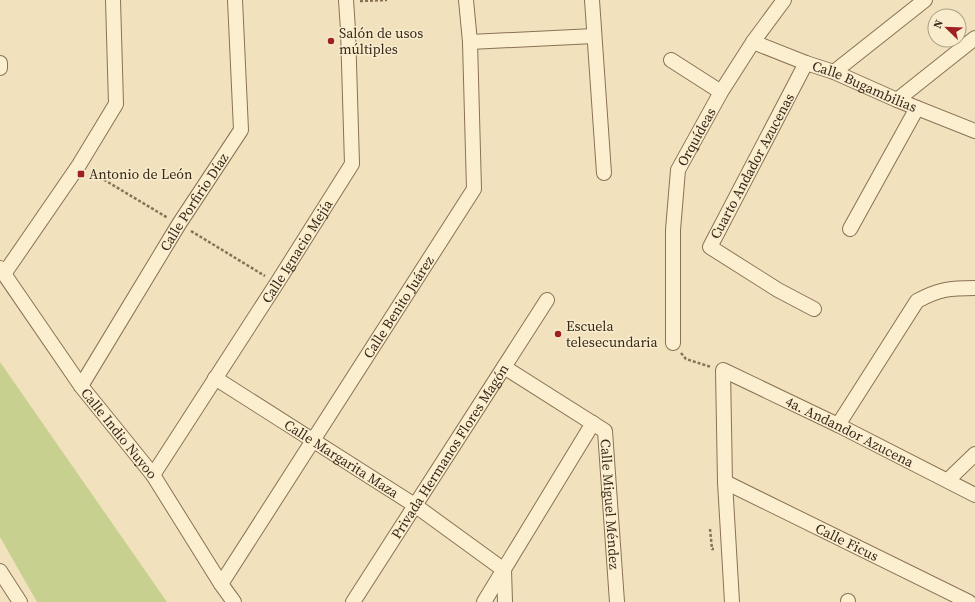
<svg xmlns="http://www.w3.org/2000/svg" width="975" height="602" viewBox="0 0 975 602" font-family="'Source Serif 4',serif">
<rect width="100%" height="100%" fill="#f1e2bd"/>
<!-- green -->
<path fill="#c8d090" d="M0,362l167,240h-130l-37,-65z"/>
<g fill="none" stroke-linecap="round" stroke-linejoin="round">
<defs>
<g id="minor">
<path d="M592,0l12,173"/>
<path d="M470,42l124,-6"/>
<path id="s1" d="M753,42l53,21 28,9 63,28 78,31"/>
<path d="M671,60l50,32"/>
<path d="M0,63v5"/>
<path d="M806,63l-96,184 68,43 36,19"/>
<path d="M834,72l91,-72"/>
<path d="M897,100l78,-62"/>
<path d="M850,229l67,-121"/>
<path id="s2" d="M0,268l81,118 72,89 68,109 13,18"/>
<path d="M4,274l75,-109 37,-61 -3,-104"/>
<path id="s3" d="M673,343v-113l5,-60 43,-78 32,-50 31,-42"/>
<path id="s4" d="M504,367l101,64 12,171"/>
<path id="s5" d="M215,378l201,128 88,64"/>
<path id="s6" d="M81,386l98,-162 62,-94 -6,-130"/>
<path d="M838,425l79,-124c22,-12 33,-13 58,-13"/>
<path id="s7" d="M153,475l124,-192 75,-119 -4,-134 -2,-30"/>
<path d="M948,480l27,-26"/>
<path id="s8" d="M725,482l244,120"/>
<path d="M504,570l1,32"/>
<path d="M0,571l20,31"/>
<path id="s9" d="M221,584l253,-395 -4,-147 -4,-42"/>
<path d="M848,601v1"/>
<path id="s10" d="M353,602l194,-302"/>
<path d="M484,602l109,-179"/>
<path id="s11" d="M732,602l-7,-120 -2,-112 115,55 137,70"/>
</g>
</defs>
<!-- minor casing -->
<use href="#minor" stroke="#8a7155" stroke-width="16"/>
<!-- path -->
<path stroke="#8a7155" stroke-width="2.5" stroke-dasharray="3 2" stroke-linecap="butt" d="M360,1l27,-1
M91,172l77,46
M191,231l74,45
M681,353l5,6 25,8
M710,529l2,20h2"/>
<!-- minor -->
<use href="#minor" stroke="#fcefd0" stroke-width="14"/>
</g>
<!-- markers -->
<g fill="#9e2021" stroke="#f8eccd" stroke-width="1.5">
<circle cx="331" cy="41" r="4"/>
<rect x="77" y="170" width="8" height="8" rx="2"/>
<circle cx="558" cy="334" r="4"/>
</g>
<g text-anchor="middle" stroke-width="3" stroke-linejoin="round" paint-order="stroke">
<!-- poi labels -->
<g font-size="14" fill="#38291b" stroke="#f8eccd" text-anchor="start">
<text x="339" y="38">Salón de usos<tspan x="339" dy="16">múltiples</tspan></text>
<text x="89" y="179">Antonio de León</text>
<text x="566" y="331">Escuela<tspan x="566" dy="16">telesecundaria</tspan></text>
</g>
<!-- street labels -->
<g font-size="14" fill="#38291b" stroke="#f8eccd">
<text dy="5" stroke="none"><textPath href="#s1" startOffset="120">Calle Bugambilias</textPath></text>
<text dy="5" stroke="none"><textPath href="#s3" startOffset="211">Orquídeas</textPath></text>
<text transform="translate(752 166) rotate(-62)" y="5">Cuarto Andador Azucenas</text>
<text dy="5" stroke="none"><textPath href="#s6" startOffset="216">Calle Porfirio Díaz</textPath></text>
<text dy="5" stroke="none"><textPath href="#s7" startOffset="266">Calle Ignacio Mejía</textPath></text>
<text dy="5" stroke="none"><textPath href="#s9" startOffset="329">Calle Benito Juárez</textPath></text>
<text dy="5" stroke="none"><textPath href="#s11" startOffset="373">4a. Andandor Azucena</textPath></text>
<text dy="5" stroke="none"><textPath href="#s2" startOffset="204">Calle Indio Nuyoo</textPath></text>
<text dy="5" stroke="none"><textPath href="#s10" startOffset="179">Privada Hermanos Flores Magón</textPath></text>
<text dy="5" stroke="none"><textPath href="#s5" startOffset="150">Calle Margarita Maza</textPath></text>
<text dy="5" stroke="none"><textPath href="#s4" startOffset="193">Calle Miguel Méndez</textPath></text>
<text dy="5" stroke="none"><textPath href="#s8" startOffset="136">Calle Ficus</textPath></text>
</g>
</g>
<!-- north arrow -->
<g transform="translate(947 28) rotate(293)"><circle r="19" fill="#f8eccd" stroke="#ab9e86"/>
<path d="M0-3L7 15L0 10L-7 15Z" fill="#9e2021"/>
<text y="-6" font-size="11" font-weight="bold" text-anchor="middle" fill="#38291b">N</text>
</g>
</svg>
